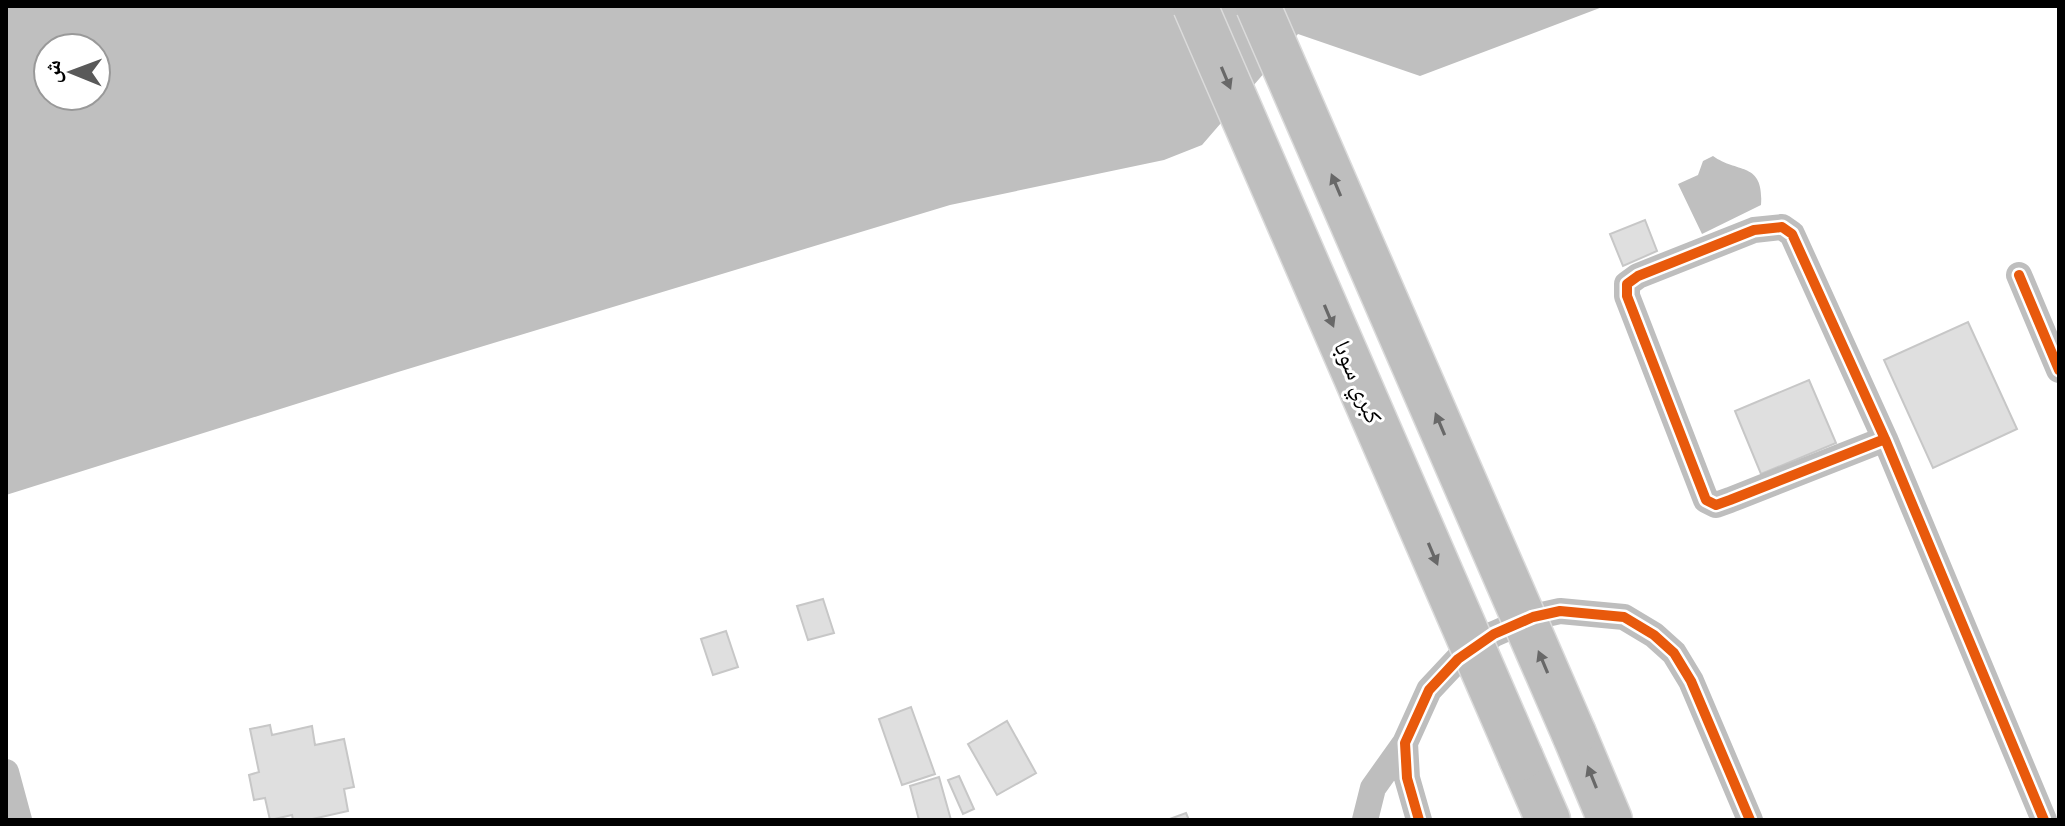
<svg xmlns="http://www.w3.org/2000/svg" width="2065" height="826" viewBox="0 0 2065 826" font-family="'Open Sans','Noto Naskh Arabic',sans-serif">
<rect width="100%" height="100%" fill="#fff"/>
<!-- water -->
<path fill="#bfbfbf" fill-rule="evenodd" d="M6,6h1599l-185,70 -122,-42 -96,111 -38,15 -214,45 -552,167 -392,123zM48,48h48v48h-48z
M1713,156c25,18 51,5 48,49l-59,29 -24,-50 20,-9 5,-14z"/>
<!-- building -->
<path fill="#dfdfdf" stroke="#c7c7c7" stroke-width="2" d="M1645,220l12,31 -34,15 -13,-32z
M1968,322l49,107 -84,39 -49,-108z
M1809,380l27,63 -75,31 -26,-63z
M823,599l11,34 -26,7 -11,-34z
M726,631l12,36 -25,8 -12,-36z
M911,707l24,67 -33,11 -23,-66z
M1007,721l29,52 -39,22 -29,-51z
M270,725l2,10 40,-9 3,19 29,-6 10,48 -10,2 4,22 -40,9h-15l-1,-5 -22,5 -5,-22 -11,2 -5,-25 10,-3 -9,-43z
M959,776l15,33 -11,5 -15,-34z
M939,777l12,43h-32l-9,-34z
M1186,813l3,7h-22z"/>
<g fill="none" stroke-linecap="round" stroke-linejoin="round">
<defs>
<path id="highway" d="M1574,734l36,86
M1521,758l27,62"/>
</defs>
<!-- highway casing -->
<use href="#highway" stroke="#dbdbdb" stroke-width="47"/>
<!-- street -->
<path stroke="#bebebe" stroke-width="26" d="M2019,275l40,95
M1885,439l-155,61 -14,5 -10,-5 -79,-204v-12l11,-8 116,-46 28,-3 10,7 93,205 159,381
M6,772l13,48
M1365,820l8,-32 32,-45
M1419,820l-12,-42 -2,-35 24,-53 29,-31 36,-25 39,-17 27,-6 64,6 30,18 20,18 17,28 59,139"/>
<!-- highway -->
<use href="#highway" stroke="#bebebe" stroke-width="44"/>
<defs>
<path id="highway-bridge" d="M1195,6l326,752
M1258,6l316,728"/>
</defs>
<!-- highway-bridge casing -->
<use href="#highway-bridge" stroke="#dbdbdb" stroke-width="47" stroke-linecap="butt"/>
<!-- highway-bridge -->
<use href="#highway-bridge" stroke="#bebebe" stroke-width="44"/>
<defs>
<path id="cycleway" d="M2019,275l40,95
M1885,439l-155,61 -14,5 -10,-5 -79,-204v-12l11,-8 116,-46 28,-3 10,7 93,205 159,381
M1419,820l-12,-42 -2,-35 24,-53 29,-31 36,-25 39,-17 27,-6 64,6 30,18 20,18 17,28 59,139"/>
</defs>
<!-- cycleway casing -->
<use href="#cycleway" stroke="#fff" stroke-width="15"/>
<!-- cycleway -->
<use href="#cycleway" stroke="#e8590c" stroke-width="10"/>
</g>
<!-- one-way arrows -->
<defs><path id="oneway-solid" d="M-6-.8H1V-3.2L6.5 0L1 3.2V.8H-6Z" transform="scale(2)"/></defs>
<g fill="#686868">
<use href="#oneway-solid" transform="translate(1226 78) rotate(67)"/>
<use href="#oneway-solid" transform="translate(1336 185) rotate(-113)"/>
<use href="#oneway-solid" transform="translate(1329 316) rotate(67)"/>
<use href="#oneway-solid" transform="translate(1440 424) rotate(-113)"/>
<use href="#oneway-solid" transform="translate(1433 554) rotate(67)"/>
<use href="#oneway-solid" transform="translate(1543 662) rotate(-113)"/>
<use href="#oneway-solid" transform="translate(1592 777) rotate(-112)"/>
</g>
<g text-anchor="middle" stroke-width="6" stroke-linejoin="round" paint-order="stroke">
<!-- street labels -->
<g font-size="24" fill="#000" stroke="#fff">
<text transform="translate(1358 382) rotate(67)" y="8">كبري سوبا</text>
</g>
</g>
<!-- border -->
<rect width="2065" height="826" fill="none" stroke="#000000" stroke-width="16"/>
<!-- north arrow -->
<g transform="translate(72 72) rotate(271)"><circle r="38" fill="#ffffff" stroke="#999999" stroke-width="2"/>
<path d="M0-6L14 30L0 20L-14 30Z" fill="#595959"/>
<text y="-12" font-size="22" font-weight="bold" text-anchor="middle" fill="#000000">ش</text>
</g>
</svg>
